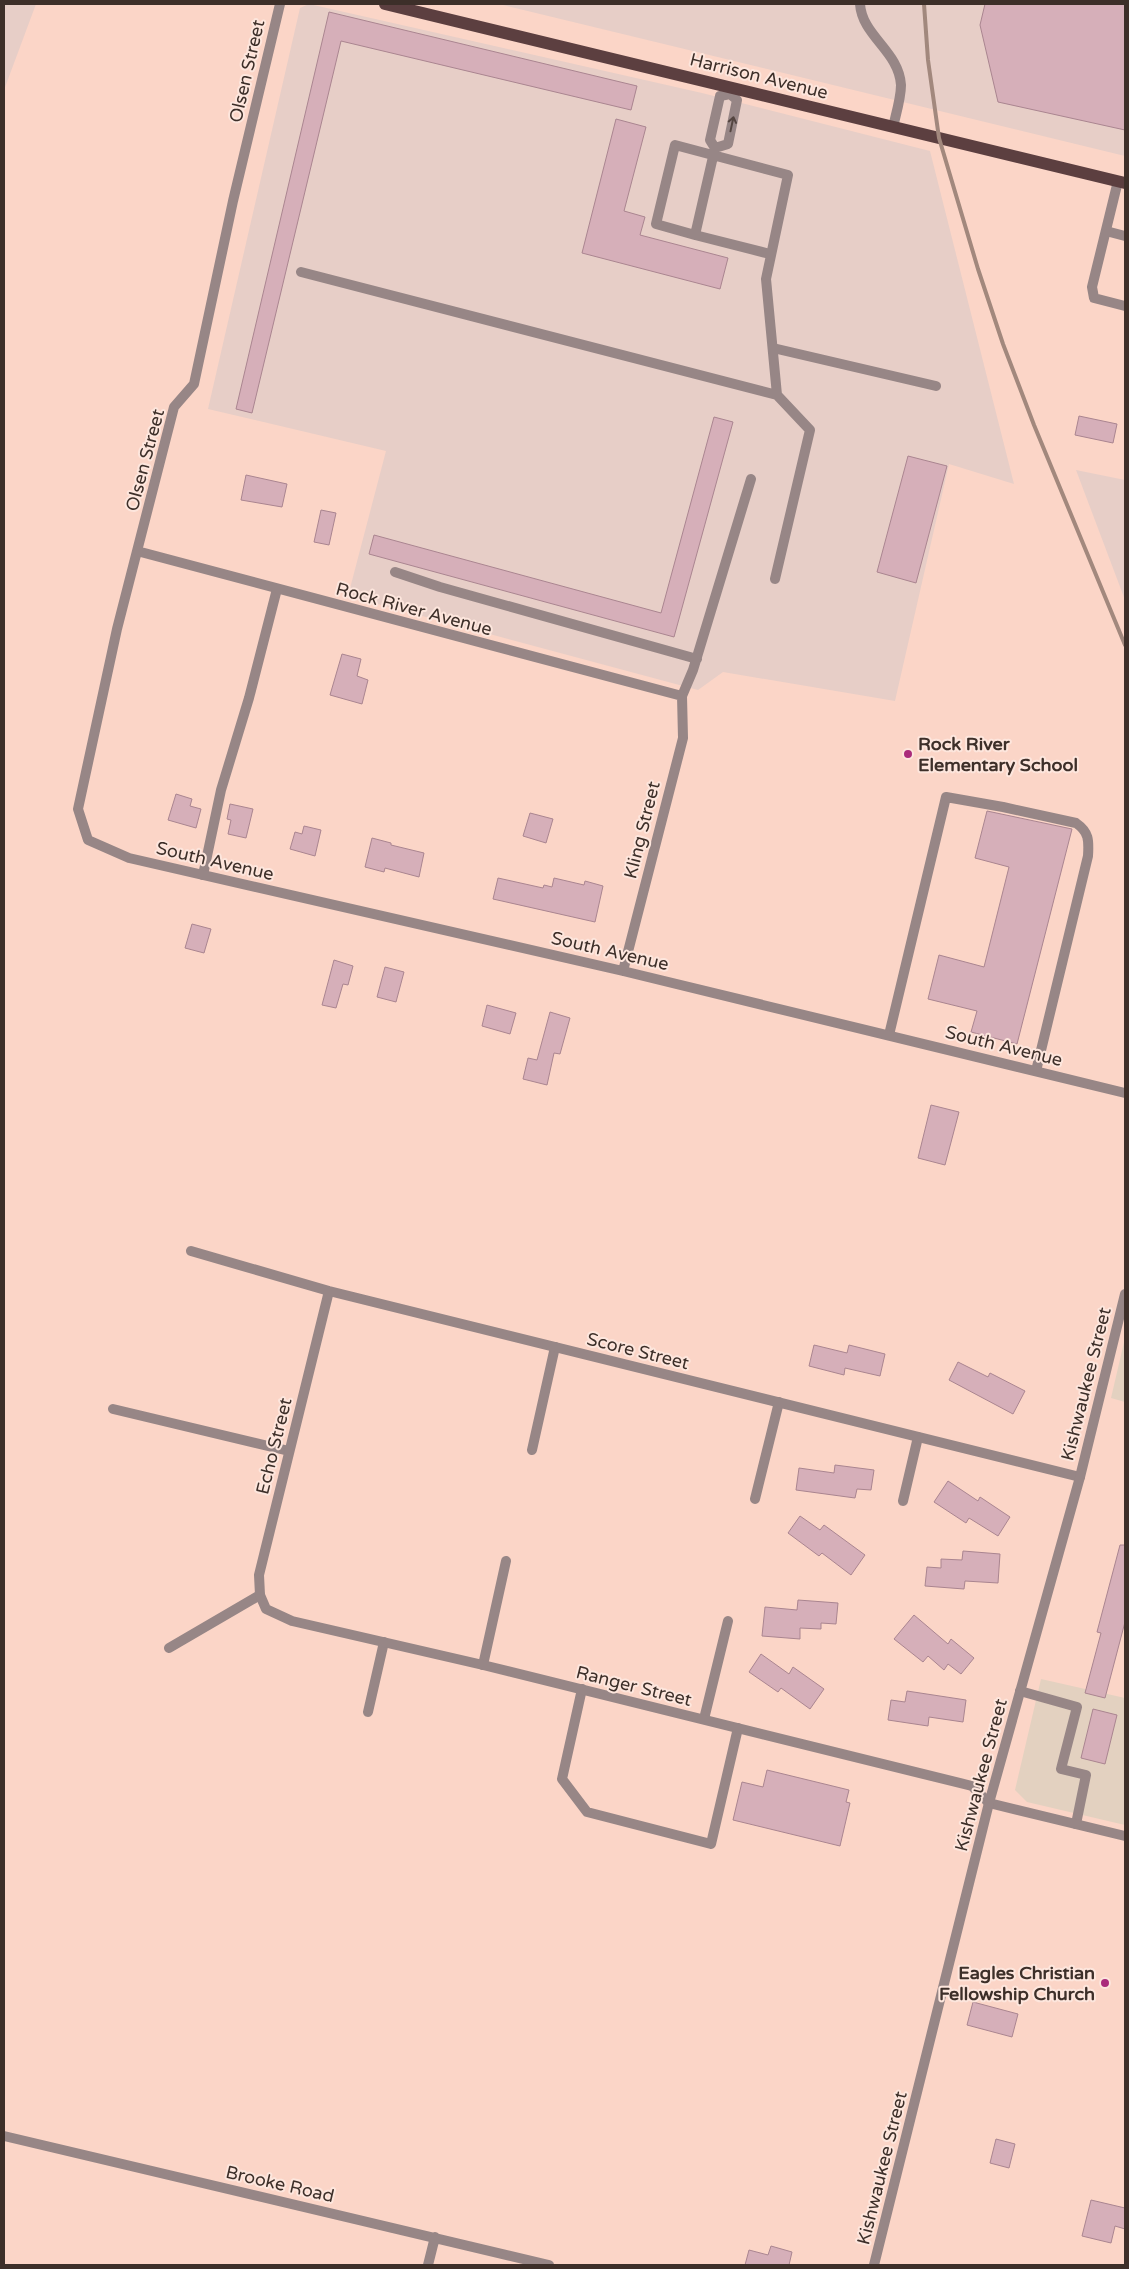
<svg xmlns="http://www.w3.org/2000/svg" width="1129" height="2269" viewBox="0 0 1129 2269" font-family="'Varela Round',sans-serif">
<rect width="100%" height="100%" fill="#fbd5c7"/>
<!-- commercial -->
<path fill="#e3d1c0" d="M1125,1338v64l-14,-4z
M1041,1679l84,19v127l-98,-23 -12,-12z"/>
<!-- industrial -->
<path fill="#e7cec7" d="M4,4h32l-32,86z
M309,4l393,89 228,58 84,333 -65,-20 -54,237 -172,-29 -25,18 -350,-94 38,-145 -178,-42 92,-401z
M499,4h626v152z
M1076,470l49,10v120z"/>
<!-- building -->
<path fill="#d6afb9" stroke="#aa8590" d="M985,4h140v126l-127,-28 -18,-77z
M329,12l308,74 -6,24 -290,-69 -89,372 -16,-4z
M616,119l30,8 -22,84 21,6 -5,18 88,23 -8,31 -138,-36z
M1079,416l38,8 -4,19 -38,-8z
M714,417l19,5 -59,215 -305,-83 5,-19 287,78z
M908,456l39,10 -31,117 -39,-11z
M246,475l41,9 -5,23 -41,-7z
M321,510l15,3 -7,32 -15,-3z
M342,654l19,5 -4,17 11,4 -6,24 -32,-9z
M176,794l16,5 -2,7 11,3 -5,19 -28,-8z
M230,804l23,5 -7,29 -18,-4 3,-14 -4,-1z
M987,811l85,18 -55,215 -46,-12 6,-21 -49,-12 11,-44 45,12 25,-100 -34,-9z
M530,813l23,6 -7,24 -23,-7z
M304,826l17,4 -6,26 -25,-7 5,-17 7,2z
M372,838l19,5v2l33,8 -5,24 -34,-9 -1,4 -19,-5z
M498,878l45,10 1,-3 8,2 2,-9 30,7 1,-4 18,5 -8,36 -102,-23z
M192,924l19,5 -7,24 -19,-5z
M334,960l19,6 -5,19 -5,-1 -7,24 -14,-3z
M385,967l19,5 -8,30 -19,-5z
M487,1005l29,8 -6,21 -28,-8z
M550,1012l20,6 -10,36 -6,-1 -7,32 -24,-6 5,-21 9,2z
M931,1105l28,7 -14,53 -27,-7z
M814,1345l33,8 2,-8 36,9 -5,22 -35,-8 -1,7 -35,-9z
M958,1362l30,15 2,-4 35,18 -12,23 -64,-34z
M835,1465l39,5 -3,20 -14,-1 -2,9 -59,-8 3,-22 35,5z
M948,1481l30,20 2,-4 30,20 -12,19 -29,-18 -3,5 -32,-21z
M800,1516l20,14 4,-5 41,30 -14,20 -29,-22 -3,3 -31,-23z
M1120,1545h5v77l-20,76 -20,-5 16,-60 -4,-1z
M963,1551l37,3 -2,29 -33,-2 -1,8 -39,-3 2,-19 14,1v-9l21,1z
M798,1600l40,3 -2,21 -15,-1v6l-21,-1v11l-38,-3 3,-29 32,3z
M914,1615l34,29 3,-5 23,19 -13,16 -13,-10 -4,6 -16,-14 -5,6 -29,-23z
M761,1654l28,20 4,-7 31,22 -14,20 -29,-21 -3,4 -29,-20z
M907,1691l59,9 -3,22 -34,-5 -1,9 -40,-6 3,-20 14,2z
M1093,1709l24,6 -12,49 -24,-6z
M767,1770l82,20 -3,12 4,1 -10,43 -107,-26 9,-38 21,5z
M973,2002l45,12 -6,23 -45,-12z
M996,2139l19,5 -6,24 -19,-5z
M1091,2200l34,8v21l-10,-3 -4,17 -29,-7z
M771,2246l21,6 -3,13h-44l4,-15 19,5z"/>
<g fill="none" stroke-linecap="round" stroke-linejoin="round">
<!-- service -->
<path stroke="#978686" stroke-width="10" d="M860,4c2,32 39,47 41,81 0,13 -5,29 -8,42
M730,94l-10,2 -10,44 5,8 -20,87 75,19
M715,148l13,-4 9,-44 -7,-6
M1118,181l-26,106 2,11 31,8
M1106,231l19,5
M301,272l476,123 -11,-116 22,-104 -113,-30 -19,79 39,11
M773,348l163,38
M395,572l45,15 257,72
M775,579l35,-149 -33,-35
M682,696l11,-26 58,-191
M203,875l18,-85 28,-92 28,-109
M889,1035l57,-238 57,10 73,16c13,9 13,17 12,33l-52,215
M113,1409l176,42
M532,1450l23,-103
M755,1499l24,-97
M903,1501l15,-64
M169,1648l91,-53
M483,1665l23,-104
M582,1689l-20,90 25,33 124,32 27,-116
M1020,1691l57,16 -16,62 25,6 -10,49
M368,1712l16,-70
M704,1719l24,-98"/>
<!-- minor -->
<path stroke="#978686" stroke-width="10" d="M280,4l-47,197 -39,183 -20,23 -57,222 -39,180 10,31 41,18 494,113 502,122
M137,551l545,145 1,42 -60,233
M191,1251l138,40 751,186
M329,1291l-70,284 1,20 6,14 26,12 191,44 489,121 17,17 136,33
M4,2136l545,129
M428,2265l7,-28"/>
<!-- tertiary -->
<path stroke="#978686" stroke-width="10" d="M874,2265l115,-462 91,-326 45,-183"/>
<!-- primary -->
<path stroke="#5c3f40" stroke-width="12" d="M385,4l740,179"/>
<!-- rail -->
<path stroke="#a2887d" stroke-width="4" d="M924,4l4,56 11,78 39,131 25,75 31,81 91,220"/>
</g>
<!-- one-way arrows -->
<defs><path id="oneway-shaft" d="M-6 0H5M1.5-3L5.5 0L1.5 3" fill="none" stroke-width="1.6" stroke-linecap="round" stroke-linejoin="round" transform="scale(1.25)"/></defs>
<use stroke="#544540" href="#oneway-shaft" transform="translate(732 124) rotate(-78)"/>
<!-- markers -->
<g fill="#aa2b7b" stroke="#fde6dd" stroke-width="2">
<circle cx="908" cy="754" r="5"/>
<circle cx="1105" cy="1983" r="5"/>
</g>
<g text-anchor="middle" stroke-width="4" stroke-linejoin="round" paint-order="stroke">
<!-- street labels -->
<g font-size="18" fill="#3d2f29" stroke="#fde6dd">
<text transform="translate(247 71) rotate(-77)" y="6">Olsen Street</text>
<text transform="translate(759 76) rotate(14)" y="6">Harrison Avenue</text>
<text transform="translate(145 460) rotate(-75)" y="6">Olsen Street</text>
<text transform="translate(414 609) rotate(15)" y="6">Rock River Avenue</text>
<text transform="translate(642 830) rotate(-76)" y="6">Kling Street</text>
<text transform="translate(215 861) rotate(13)" y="6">South Avenue</text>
<text transform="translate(610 951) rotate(13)" y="6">South Avenue</text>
<text transform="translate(1004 1046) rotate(14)" y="6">South Avenue</text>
<text transform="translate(638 1351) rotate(14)" y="6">Score Street</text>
<text transform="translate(1086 1384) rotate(-76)" y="6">Kishwaukee Street</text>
<text transform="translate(274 1446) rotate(-76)" y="6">Echo Street</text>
<text transform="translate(634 1686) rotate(14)" y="6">Ranger Street</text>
<text transform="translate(981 1775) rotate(-75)" y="6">Kishwaukee Street</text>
<text transform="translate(882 2168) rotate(-76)" y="6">Kishwaukee Street</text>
<text transform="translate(280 2184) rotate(13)" y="6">Brooke Road</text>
</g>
<!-- poi labels -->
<g font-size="18" font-weight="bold" fill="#3d2f29" stroke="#fde6dd" text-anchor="start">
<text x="918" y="750">Rock River<tspan x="918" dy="21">Elementary School</tspan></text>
<text x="1095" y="1979" text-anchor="end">Eagles Christian<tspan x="1095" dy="21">Fellowship Church</tspan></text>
</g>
</g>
<!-- border -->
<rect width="1129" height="2269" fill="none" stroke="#3d2f29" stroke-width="10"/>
</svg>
